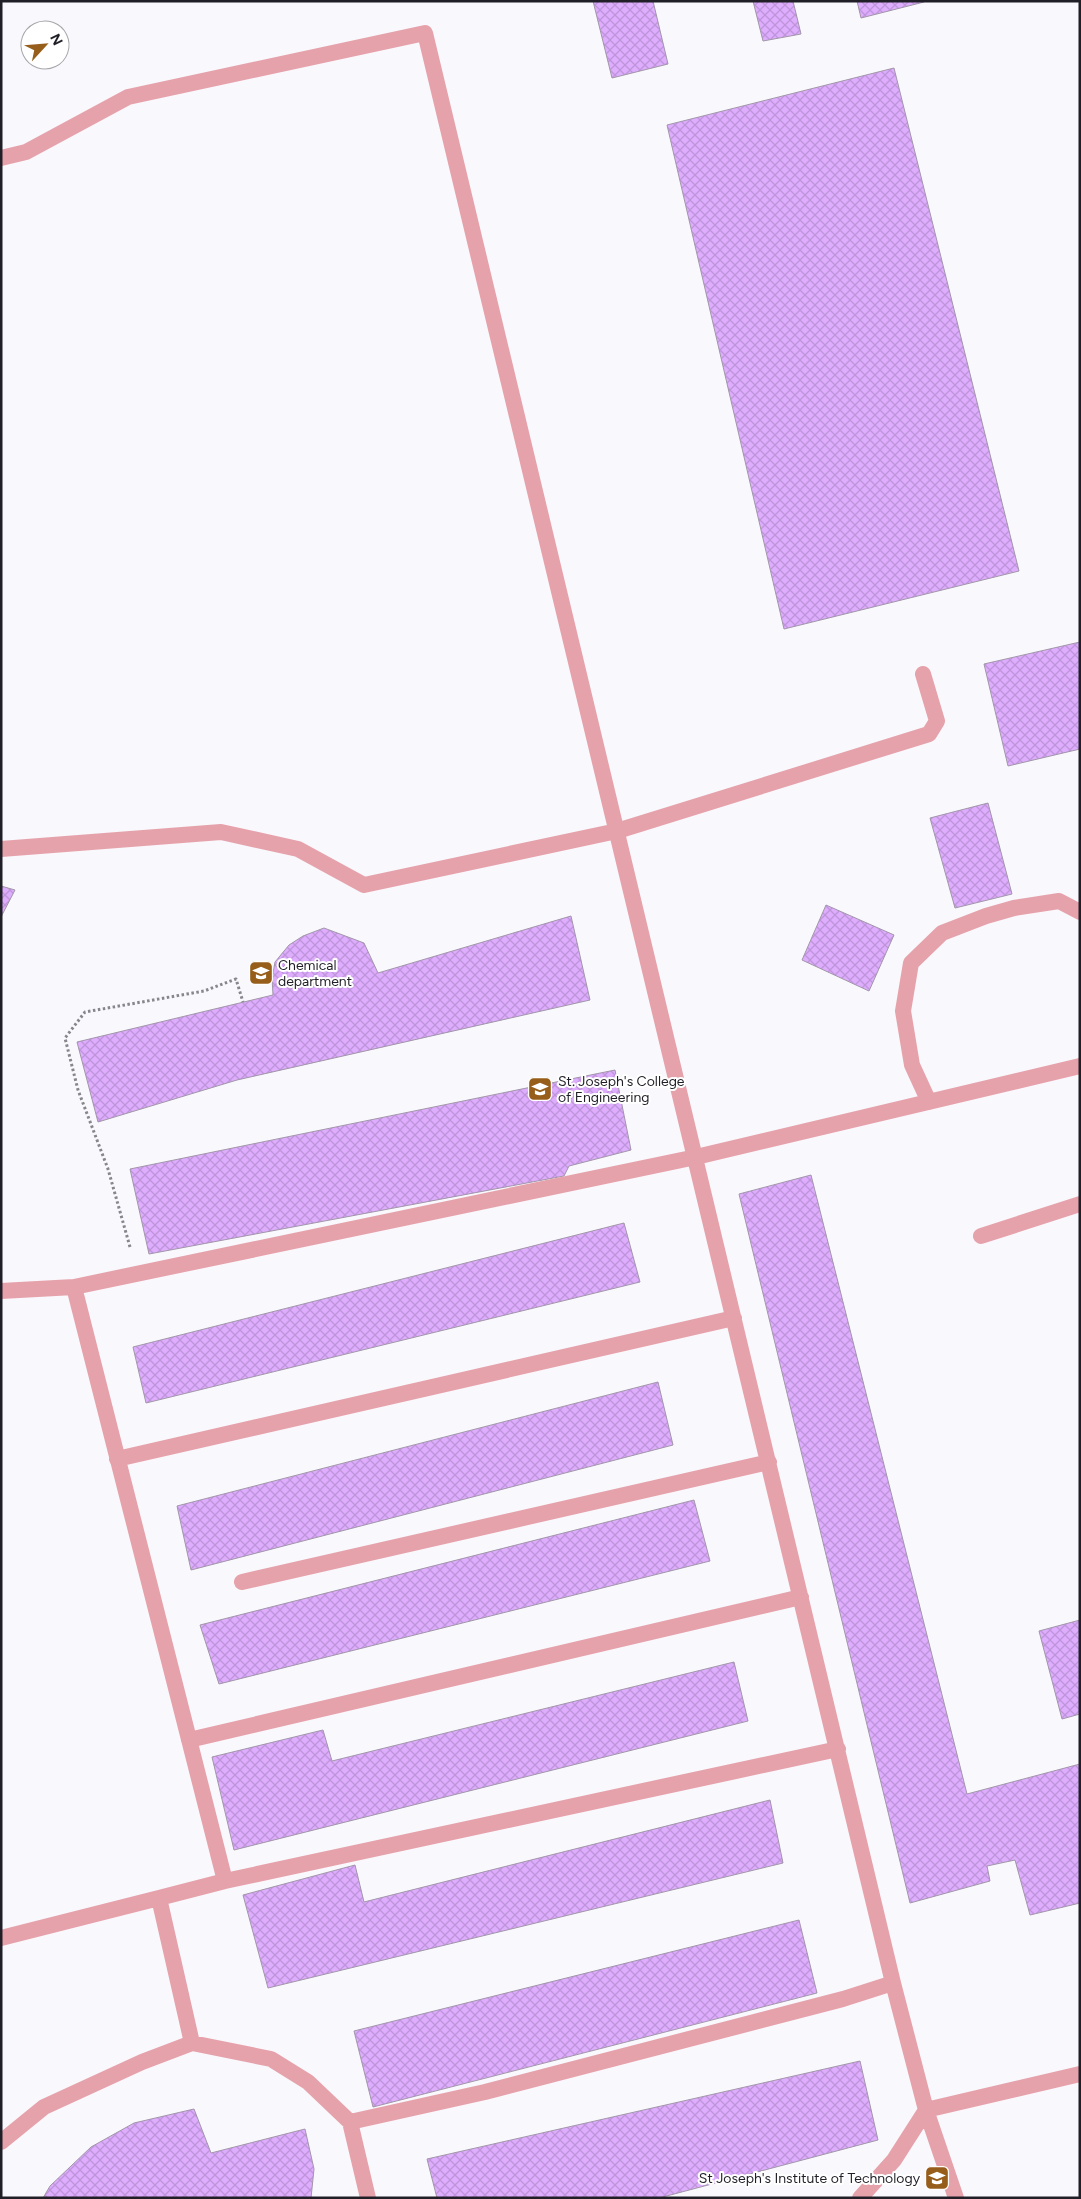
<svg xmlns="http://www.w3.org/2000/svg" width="1081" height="2199" viewBox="0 0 1081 2199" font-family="Figtree,sans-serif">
<defs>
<pattern id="building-cross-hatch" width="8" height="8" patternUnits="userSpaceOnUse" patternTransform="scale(1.25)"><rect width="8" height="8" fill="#deadfe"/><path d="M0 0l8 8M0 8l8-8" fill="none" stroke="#be94da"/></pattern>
</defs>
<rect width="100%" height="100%" fill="#f9f8fd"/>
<!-- building -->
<path fill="url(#building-cross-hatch)" stroke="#a296aa" d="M593,1h60l15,63 -56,14z
M753,1h40l8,33 -38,7z
M857,1h67v1l-63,16z
M894,68l125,503 -235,58 -117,-504z
M1080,642v107l-72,17 -24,-102z
M988,803l24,91 -57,14 -25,-90z
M1,886l14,4 -14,27z
M826,905l68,30 -25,56 -67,-31z
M571,916l19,84 -353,80 -139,42 -21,-80 196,-47 -1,-17 3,-16 14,-17 14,-9 21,-8 40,15 14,30z
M615,1070l16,80 -62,16 -5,10 -415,78 -19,-85z
M811,1175l156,619 113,-30v139l-50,12 -15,-55 -28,6 3,15 -80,22 -171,-709z
M624,1223l16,59 -494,121 -13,-56z
M658,1382l15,63 -482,125 -14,-64z
M694,1500l16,61 -491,123 -19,-59z
M1080,1620v94l-18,5 -23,-88z
M734,1662l14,59 -514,129 -22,-93 111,-27 9,31z
M770,1800l13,63 -515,125 -25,-93 112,-30 9,37z
M799,1920l18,73 -444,114 -19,-76z
M860,2061l18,79 -219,58h-222l-10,-39z
M194,2109l17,44 94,-24 9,40 -3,29h-268l7,-12 41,-39 43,-24z"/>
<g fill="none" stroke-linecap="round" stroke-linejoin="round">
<!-- path -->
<path stroke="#87868c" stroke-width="3" stroke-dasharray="2.5 2.5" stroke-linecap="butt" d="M130,1247l-22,-78 -30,-79 -13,-52 20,-26 119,-21 32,-12 7,23"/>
<!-- lane -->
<path stroke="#e6a2ab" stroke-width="16" d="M1,158l25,-6 102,-55 297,-64 468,1950 33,127 30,88
M1,849l220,-17 77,17 66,36 253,-54 312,-97 8,-13 -14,-47
M929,1102l-17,-37 -9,-54 8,-48 31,-30 44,-17 28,-8 45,-7 21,11
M981,1236l99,-32
M74,1287l622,-130 384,-91
M1,1291l73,-4 151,594 -66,17
M117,1459l617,-141
M242,1582l527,-120
M189,1740l612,-143
M225,1881l613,-132
M1,1938l158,-40 33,145
M350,2122l135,-30 358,-93 50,-16
M1,2142l43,-35 98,-45 50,-19 79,16 37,23 42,40 18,76
M860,2198l34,-38 32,-50 154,-36"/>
</g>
<!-- icons -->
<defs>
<symbol id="school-square" viewBox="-11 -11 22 22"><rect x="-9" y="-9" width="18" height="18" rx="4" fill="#975e1b" stroke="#fff"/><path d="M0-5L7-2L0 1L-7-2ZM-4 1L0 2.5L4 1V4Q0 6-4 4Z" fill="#fff"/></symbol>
<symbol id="university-square" viewBox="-11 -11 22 22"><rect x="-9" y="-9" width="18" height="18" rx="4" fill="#975e1b" stroke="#fff"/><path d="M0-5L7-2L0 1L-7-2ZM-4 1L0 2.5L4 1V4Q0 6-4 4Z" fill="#fff"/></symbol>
</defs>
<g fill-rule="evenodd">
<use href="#school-square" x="247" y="959" width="28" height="28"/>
<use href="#university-square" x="526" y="1075" width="28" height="28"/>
<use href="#university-square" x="923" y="2164" width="28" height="28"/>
</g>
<g text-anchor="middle" stroke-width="4" stroke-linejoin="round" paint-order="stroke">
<!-- poi labels -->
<g font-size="14" fill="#201f27" stroke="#fff" text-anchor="start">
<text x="278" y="970">Chemical<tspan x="278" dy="16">department</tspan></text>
<text x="558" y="1086">St. Joseph's College<tspan x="558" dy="16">of Engineering</tspan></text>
<text x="920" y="2183" text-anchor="end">St Joseph's Institute of Technology</text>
</g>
</g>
<!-- border -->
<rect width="1081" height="2199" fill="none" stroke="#201f27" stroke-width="5"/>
<!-- north arrow -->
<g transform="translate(45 45) rotate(64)"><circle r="24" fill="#ffffff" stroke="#a6a5a9"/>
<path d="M0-4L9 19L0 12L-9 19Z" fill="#975e1b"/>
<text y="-8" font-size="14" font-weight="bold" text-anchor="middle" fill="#201f27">N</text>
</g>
</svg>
